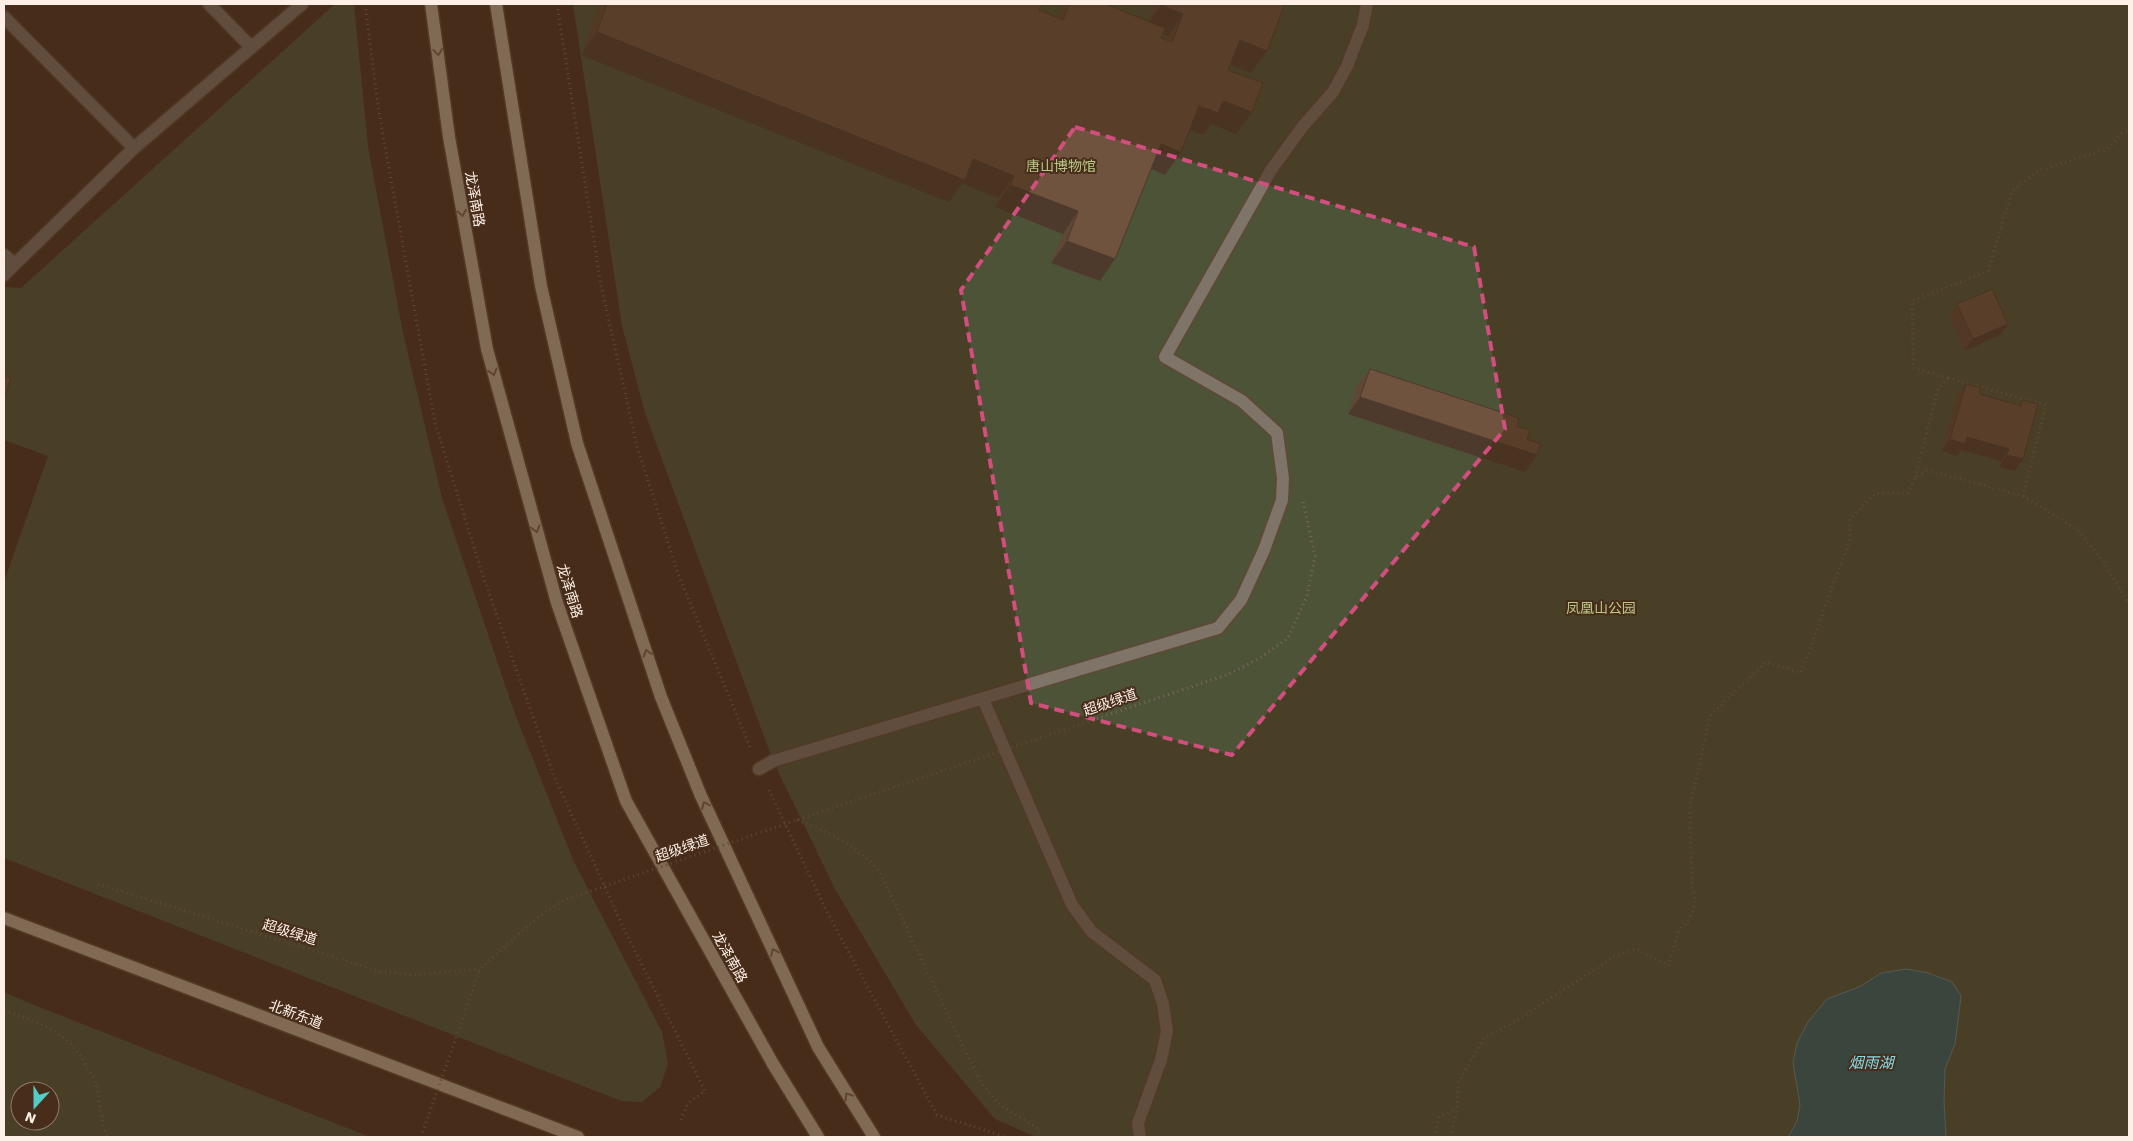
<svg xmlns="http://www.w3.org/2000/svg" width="2133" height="1141" viewBox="0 0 2133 1141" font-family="'Work Sans','Noto Sans SC',sans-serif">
<rect width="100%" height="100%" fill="#472d1a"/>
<!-- green -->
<path fill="#4c5336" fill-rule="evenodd" d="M335,4h19l14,143 35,186 39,165 73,216 58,146 89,172 6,32 -8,23 -18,15 -21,-1 -617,-243v-276l44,-126 -44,-16v-153l17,1z
M573,4h1556v1133h-1093l-41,-18 -79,-94 -81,-136 -62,-128 -128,-348 -23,-87z
M4,992l20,9 346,136h-366zM20,1091h30v30h-30z"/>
<!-- water -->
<path fill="#2c636c" stroke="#6b8d91" d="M1907,969l21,4 24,9 9,14 -6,48 -10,25 -1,32 2,36h-158l9,-16 3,-16 -7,-42 4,-20 11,-21 19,-23 34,-13 20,-13z"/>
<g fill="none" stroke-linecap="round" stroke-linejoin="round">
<defs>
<path id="minor" d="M209,4l42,43
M4,17l130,131
M4,255l11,9 119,-116 168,-144
M4,275l11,-11
M983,699l89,206 20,27 63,48 8,24 4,27 -6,29 -23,63 2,14
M759,769l14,-8 445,-133 23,-28 23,-50 18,-50 1,-22 -6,-45 -35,-32 -77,-44 106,-187 32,-44 30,-34 14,-26 16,-41 4,-21"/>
<path id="major" d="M431,4l18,133 38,212 70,254 69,198 147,263 45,73
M496,4l45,282 36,157 84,254 40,99 117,251 56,90
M4,918l574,219"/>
</defs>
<!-- minor casing -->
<use href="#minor" stroke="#614837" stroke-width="15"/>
<!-- major casing -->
<use href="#major" stroke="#614837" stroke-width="15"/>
<!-- path -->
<path stroke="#7e6858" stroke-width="3" stroke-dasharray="1 4" stroke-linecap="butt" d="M365,4l14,109 56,310 48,153 71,200 70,153 81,162 -17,12 -8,19
M557,4l44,281 36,161 41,128 72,173
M1948,378l98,27 -23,91 -96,-26 -12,8 23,-89z
M1948,378l-35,-10 -1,-67 76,-30 24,-80 26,-20 70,-22 14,-16 7,-2
M2023,496l55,34 25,31 26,43
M769,790l57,120 111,205 69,22
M797,820c36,15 54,21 82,51l100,208 18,24 39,24 6,10
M98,884l281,87 36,4 65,-6
M4,1010c35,13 65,21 83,57 3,5 7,11 9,17 4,18 5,36 11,53
M1434,1137l5,-20 17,-8
M1451,1137l6,-29 1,-25 26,-45 29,-15 102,-67 22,-7 31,17 11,-36 11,-12 6,-17 -4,-14 -2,-81 20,-90 56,-54 35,11 49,-134v-20l26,-26h32l7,-15"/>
<!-- minor -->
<use href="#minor" stroke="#7e7468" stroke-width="12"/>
<!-- major -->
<use href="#major" stroke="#c8b49b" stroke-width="12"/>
<!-- path-bridge -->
<path stroke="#7e6858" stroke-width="3" stroke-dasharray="1 4" stroke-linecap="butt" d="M421,1137l59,-168 54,-49 28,-19 235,-81 432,-146 31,-16 28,-20 19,-42 8,-40 -12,-55"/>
</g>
<!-- wall -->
<path fill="#5f4736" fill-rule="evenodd" d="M599,4h443l-3,6 18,7 1,-3 7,-10h40l43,17 6,-17h131l-34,69 -21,-9 -2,6 8,64 -25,-10 -8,11 -14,-5 -8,22 -16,23 -14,-6 -51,112 -49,-18 12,-29 -68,-27 3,-9 -36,-15 -13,19 -368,-147zM1162,34l6,2 -2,4 -5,-2z
M1957,304l43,31 -36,16 -15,-35z
M1370,369l147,57 10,13 -2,33 -177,-58 9,-28z
M1966,384l14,10 39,11 4,-5v59l-8,12 -16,-4 2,-6 -40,-11 -4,6 -15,-5 15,-55z"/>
<!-- shaded-wall -->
<path fill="#4e3a2c" d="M1161,5l22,9 -15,22 -23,-9z
M597,32l376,127 41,17 -16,22 -36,-15 -13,19 -368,-147z
M1240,40l27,11 -16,22 -27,-11z
M1223,101l29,11 -16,22 -25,-10 -8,11 -20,-7 16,-22z
M1161,144l20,8 -16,23 -20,-9z
M1010,185l68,26 -15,23 -68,-27z
M1067,241l48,18 -15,22 -49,-18z
M2008,324l-8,11 -36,16 9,-12z
M1360,397l177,58 -12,17 -177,-58z
M1967,437l42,12 -8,12 -40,-11 -4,6 -15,-5 8,-12z
M2007,455l16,4 -8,12 -16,-4z"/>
<!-- building -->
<path fill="#6f533f" stroke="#4e3a2c" d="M607,4h435l-3,6 24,10 6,-16h36l60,24 -4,10 11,4 11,-28 -22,-9v-1h124l-18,47 -27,-11 -12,30 35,13 -11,29 -29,-11 -5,12 -19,-7 -18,46 -20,-8 -46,115 -48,-18 11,-30 -68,-26 4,-9 -41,-17 -8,21 -368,-148z
M1992,289l16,35 -35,15 -16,-35z
M1370,369l149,49 -2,8 13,4 -3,9 14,5 -4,11 -177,-58z
M4,375l7,3 -7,20z
M1966,384l15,4 -1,6 41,12 2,-6 15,4 -15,55 -16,-4 2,-6 -42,-12 -2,7 -15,-5z"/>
<!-- one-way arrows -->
<defs><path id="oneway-chevron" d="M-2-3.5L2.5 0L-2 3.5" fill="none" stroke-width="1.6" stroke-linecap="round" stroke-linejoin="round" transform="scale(1.25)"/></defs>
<g stroke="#7b634e">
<use href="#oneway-chevron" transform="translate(438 52) rotate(83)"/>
<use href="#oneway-chevron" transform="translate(462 213) rotate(80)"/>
<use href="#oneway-chevron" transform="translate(493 372) rotate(75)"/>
<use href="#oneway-chevron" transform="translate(536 529) rotate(75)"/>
<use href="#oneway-chevron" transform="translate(647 653) rotate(-108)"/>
<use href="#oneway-chevron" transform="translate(705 805) rotate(-115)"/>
<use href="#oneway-chevron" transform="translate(774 952) rotate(-115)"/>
<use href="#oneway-chevron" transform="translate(848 1096) rotate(-122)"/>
</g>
<!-- marked area -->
<path d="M0 0H2133V1141H0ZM1075,127l399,120 31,182 -273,326 -201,-52 -70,-413z" fill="#472d1a" fill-opacity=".55" fill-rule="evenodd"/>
<path fill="none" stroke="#d14e7e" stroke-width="4" stroke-dasharray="10 6" stroke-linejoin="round" d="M1075,127l399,120 31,182 -273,326 -201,-52 -70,-413z"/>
<g text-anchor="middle" stroke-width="4" stroke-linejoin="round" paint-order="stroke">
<!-- park labels -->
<g font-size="14" fill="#b9c886" stroke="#472d1a">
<text x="1061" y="171">唐山博物馆</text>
<text x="1601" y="613">凤凰山公园</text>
</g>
<!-- street labels -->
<g font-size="14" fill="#fef0e7" stroke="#472d1a">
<text transform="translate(475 199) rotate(80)" y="5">龙泽南路</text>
<text transform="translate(570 591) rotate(73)" y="5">龙泽南路</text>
<text transform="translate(1110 702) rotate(-19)" y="5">超级绿道</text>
<text transform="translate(682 848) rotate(-19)" y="5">超级绿道</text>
<text transform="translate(290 932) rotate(17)" y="5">超级绿道</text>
<text transform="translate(730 957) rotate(61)" y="5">龙泽南路</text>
<text transform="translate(296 1014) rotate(21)" y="5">北新东道</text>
</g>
<!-- water labels -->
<g font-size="15" font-style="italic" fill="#83ddec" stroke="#472d1a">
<text x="1871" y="1068">烟雨湖</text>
</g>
</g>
<!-- border -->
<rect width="2133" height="1141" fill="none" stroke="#fef0e7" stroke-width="10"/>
<!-- north arrow -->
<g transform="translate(35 1106) rotate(201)"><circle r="24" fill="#472d1a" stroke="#907b6c"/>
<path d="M0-4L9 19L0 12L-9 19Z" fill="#54cdc8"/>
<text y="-8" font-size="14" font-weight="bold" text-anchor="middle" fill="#fef0e7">N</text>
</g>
</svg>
